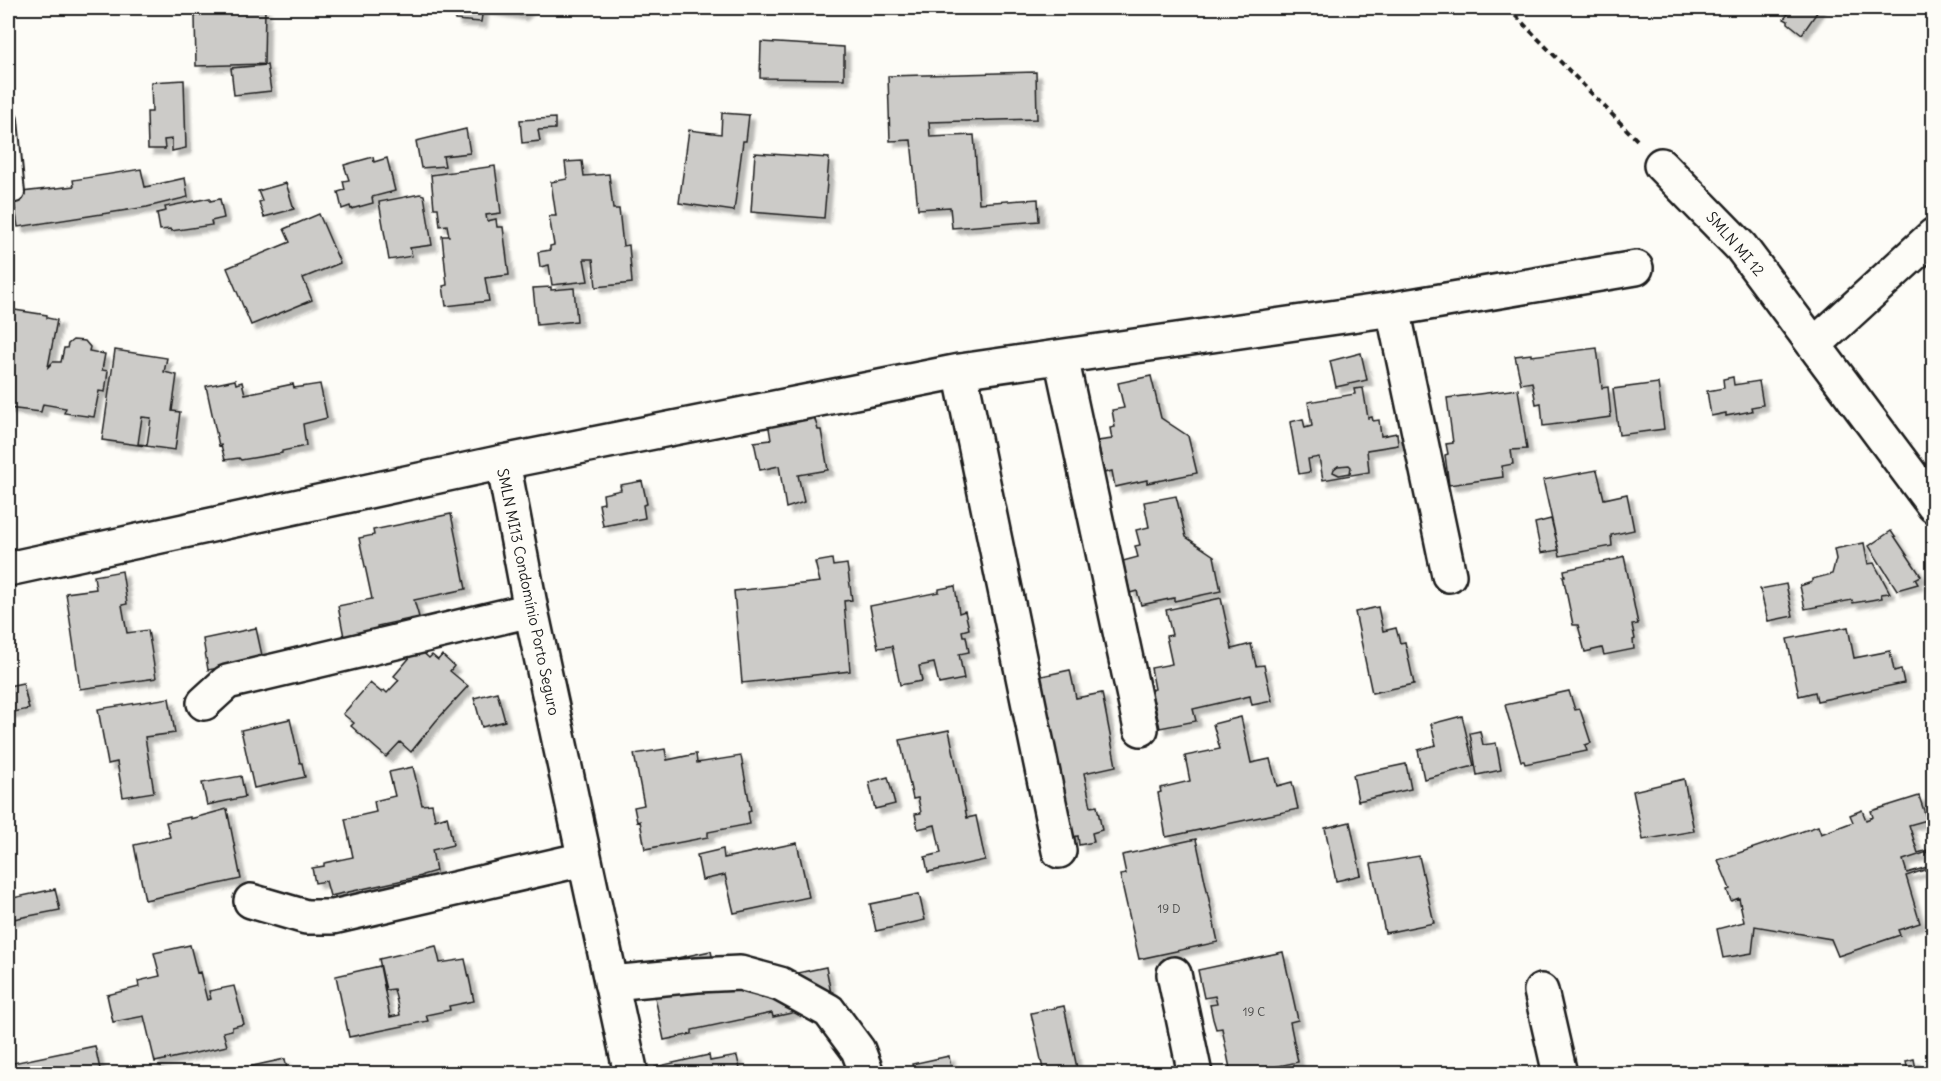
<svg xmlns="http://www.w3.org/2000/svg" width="1941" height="1081" viewBox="0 0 1941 1081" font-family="Delius,sans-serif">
<defs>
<filter id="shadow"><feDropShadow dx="5.5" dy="5.5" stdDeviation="1.5" flood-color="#0004"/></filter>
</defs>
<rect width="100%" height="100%" fill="#fdfcf7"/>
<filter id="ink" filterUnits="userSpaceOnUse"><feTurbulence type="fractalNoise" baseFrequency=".0167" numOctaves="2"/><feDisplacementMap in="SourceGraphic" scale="12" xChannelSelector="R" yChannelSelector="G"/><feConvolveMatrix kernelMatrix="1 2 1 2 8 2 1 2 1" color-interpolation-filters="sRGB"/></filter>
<g filter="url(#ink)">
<!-- building -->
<path fill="#cccbc8" stroke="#1c1c1c" stroke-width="1.5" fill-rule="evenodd" filter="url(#shadow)" d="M203,8h62l-1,56 -68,2 -1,-50 9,-2z
M456,8h73l-8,7 -38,-7 -2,14 -26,-2z
M1778,8h42l-18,26 -14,-11v-2l-4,-2 4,-5z
M761,42l83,5v32l-84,-1z
M267,65l4,26 -37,4 -3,-27z
M1036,72l1,47 -108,3 1,15 44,-2 5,68 59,-4 1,22 -87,7 -2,-21 -32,2 -7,-69 -21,1 -2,-65z
M184,80l2,68 -14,3v-12l-8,1 1,9h-17l-1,-37h5l-1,-30z
M722,113l27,2 -3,26h-3l-9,70 -55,-8 10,-73 32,4z
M555,118v11l-17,1 2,11 -18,2 -2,-23z
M466,129l4,24 -27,3 2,10 -24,2 -5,-27z
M755,153l74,5 -5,60 -73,-6z
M373,157l1,5 13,-4 8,33 -23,6 1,6 -22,6 -1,-3 -8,3 -4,-17 7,-2 -2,-9 6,-1 -5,-15z
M582,161l2,15 25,-2 4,35h6l4,37 6,-1 3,38 -36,4 -3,-28h-9l4,22 -36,4 -3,-20 -9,2 -2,-15 12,-2v-4l4,-1 -5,-29h7l-5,-34 16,-3 -2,-17z
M495,166l6,47 -15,2 1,6 9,-2 1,8h6l6,48 -24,3 4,23 -43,5 -3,-20 4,-1 -5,-49h7l-2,-11 -7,1 -2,-18h-4l-3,-33z
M141,169l4,18 40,-9 3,19 -41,10 -129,20 -5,-34 61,-7 -1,-6z
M286,183l8,26 -30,8 -5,-15 3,-1 -4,-10z
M420,194l4,1 8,50 -22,3 2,8 -23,4 -10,-58z
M210,198v3l10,-2 4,19 -13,3 1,4 -41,6 -1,-2 -10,1 -3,-17 9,-2 -1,-4z
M319,214l21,49 -37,15 9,22 -61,25 -24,-57 63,-26 -6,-13z
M551,287v3l23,-2 3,33 -40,4 -4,-37z
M8,309l39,6v3l10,2 -9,47 5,-5h8l3,-14h3l1,-4 5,-4 12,1 5,6 -1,4 16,3 -3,16 6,1 -3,21 -6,-1 -5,26 -30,-4 2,-5 -23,-4 -2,8 -33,-4z
M1597,348l5,40 6,-1 3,30 -68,9 -2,-23 -5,1 -4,-22 -11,2 -6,-28 16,-2v2z
M115,350l52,8 -3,14 13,3 -5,36 8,1 -5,38 -73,-10zM142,417l9,1 -4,27 -9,-1z
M1361,353l6,27 -31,7 -6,-26z
M1151,376l10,42 27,18 9,37 -50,10v-3l-32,7 -3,-16 -8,2 -6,-32 14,-2 -2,-11 5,-1 -3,-17 12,-2 -6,-25z
M1733,377l1,8 25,-4 4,24 -12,2 1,4 -26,5v-3l-15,3 -4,-25 17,-3 -1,-9z
M235,380l1,4 6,-2 3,12 48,-10 1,4 26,-4 7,34 -24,6 3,22 -24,5v2l-41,7 -2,-2 -14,2 -4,-15 -2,1 -13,-60z
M1658,383l6,46 -45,6 -6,-46z
M1363,388l5,30 4,-1 1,4 6,-1 2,16 16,-3 1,12 -31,5 2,22 -46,8 -4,-23 -11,2 2,13 -11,2 -9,-52 13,-3 2,9 7,-2 -4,-24 47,-8 -1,-5zM1349,465l2,2 -1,6 -11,2 -6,-3 1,-3 4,-3z
M1518,389l9,60 -16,1 2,14 -11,2 1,11 -54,8 -4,-30 3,-1 -2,-10 7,-1 -6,-45z
M814,416l4,14h3l7,40 -30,5 6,27 -18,6 -7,-42 -19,4 -6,-28 17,-2 -3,-18z
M1597,470l7,29 23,-5 7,36 -23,5 1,11 -52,10 -17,-76z
M642,481l5,23 -4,1 2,13 -42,8 -4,-22 5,-1 -1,-9 18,-4 -1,-5z
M1176,496l10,41 28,19 7,35 -47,10v-3l-33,7 -4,-14 -7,2 -7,-32 15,-4 -3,-11 5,-1 -4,-15 13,-3 -5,-25z
M451,514l15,75 -52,11 5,17 -42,9 2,9 -34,7 -7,-36 34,-7 -13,-61 15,-3 -1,-5z
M1551,519l8,31 -18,3 -6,-30z
M1891,531l30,45 -6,3 3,5 -21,6 -28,-44z
M1864,543l4,21 6,-1 16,30 -9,1 1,4 -11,2 -18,3 -1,-3 -47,9 -5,-23 12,-4v-3l20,-5 4,-15 -2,-10z
M1624,556l14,68 -6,1 3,14 -2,1 1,9 -30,6 -2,-7 -17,4 -7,-27h-5l-10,-49h2l-1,-6 54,-11v-1z
M832,559l1,7 14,-2 5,36 -8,1 6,70 -108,12 -8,-92 86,-9 -5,-20z
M122,571l5,33 -5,1 5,28 21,-3 8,48 -76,11 -14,-96 30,-4 -2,-13z
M1786,584l7,32 -25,5 -8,-32z
M955,586l4,27 6,-2 4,18 -7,2 1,5h3l3,16 -10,2 5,25 -25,5 -5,-21 -15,3 3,15 -22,4 -8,-39 -14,2 -8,-42 69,-14v-3z
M1221,598l11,51 19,-5 5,22 8,-1 8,36 -20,4 -2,-9 -57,13 3,12 -36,7 -9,-38 4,-1 -4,-21 21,-4 -6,-28 6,-1 -6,-25z
M1378,607l5,24 13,-3 4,15 5,-1 9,42 -42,9 -17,-81z
M1848,627l6,31 36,-7 4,20 7,-2 3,14 -87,18 -2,-9 -16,4 -12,-57z
M256,628l7,32 -55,10 -5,-31z
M418,648l11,10 3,-3 6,5 4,-5 12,11 -4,5 18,15 -32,35 -25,31 -11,-10 -14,15 -35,-31 3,-3 -11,-9 27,-31 11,9 3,-2 3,3 12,-13 -5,-4z
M1070,670l6,28 26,-5 14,73 -32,7 7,34 6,-1 5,24 -10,3 2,9 -15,3 -1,-9 -21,4 -34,-160z
M23,683l6,26 -21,4v-27z
M1569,691l6,19 5,-1 11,34 -6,2 2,6 -62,13 -1,-3h-3l-16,-56z
M497,692l8,29 -23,6 -8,-29z
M169,698l6,35 -30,4 9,55 -31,5 -6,-35 -9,2 -10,-55z
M1462,716l12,50 -50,13 -6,-29 18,-5 -5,-21z
M1241,717l10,46 19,-4 7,27 15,-4 6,27 -132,28 -8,-44 3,-1 -1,-4 30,-7 -5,-25 35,-7 -7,-25z
M290,719l10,44h2l3,14 -51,11 -13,-58z
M949,730l18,88 9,-2 9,44 -57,12 -3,-15 16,-4 -6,-28 -17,4 -3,-15 6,-1 -3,-15 -5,1 -13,-59z
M1480,731l3,14 13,-2 5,27 -24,5 -7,-42z
M665,749l2,11 29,-6 1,9 44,-7 10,55 -3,1 2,12 -42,8v5l-63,12 -5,-28 -3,1 -3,-15 10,-2 -10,-51z
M1406,764l5,25 -53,12 -5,-26z
M413,767l9,38 10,-1 3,16 12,-4 6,29 -21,5 4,21 -14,4v1l-92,20 -4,-15 -11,2 -3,-15 12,-2v-3l29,-6 -8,-38 31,-7 -2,-11 21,-5 -6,-24z
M241,776l4,21 -38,8 -5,-22z
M888,777l7,27 -20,5 -6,-27z
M1684,779l10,52 -51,9 -10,-49z
M1919,796l8,24 -18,5 9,28 16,-5v2l-31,10 4,13 27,-8v2l-28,9 14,47 -22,7 2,5 -62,21 -7,-17 -76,-13 -3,27 -29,5 -6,-29 27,-7 -5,-24 -8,3 -4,-11 3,-1 -12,-29 100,-34 3,8 32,-12 -3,-7 12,-5 4,10 7,-3 -2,-6z
M227,809l14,70 -96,21 -11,-55 36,-8 -4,-15 24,-5v2z
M1350,822l11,53 -25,6 -11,-53z
M1196,839l22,103 -79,17 -19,-84 6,-1 -4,-19z
M797,843l12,54 -75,16 -9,-38 -23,5 -5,-25 26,-6 1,9z
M1419,856l15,67 -49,10 -14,-69z
M55,889l5,21 -52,10v-21z
M919,894l6,26 -49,11 -6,-27z
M190,945l7,28 3,-1 7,28 4,-1 -2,-8 25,-5 10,38 -12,3v3l-9,2 4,14 -72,16 -11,-46 -31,6 -6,-27 32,-8 -1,-6 22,-5 -6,-23z
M436,946l4,17 25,-4 9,42 -25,5 1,4 -24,5 2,6 -79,16 -13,-61 44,-10 10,51 10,-2 -6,-26 -8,1 -7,-31z
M711,951l8,39 107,-23 7,37 -60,13 -1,-4 -80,17v4l-28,6 -16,-76z
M1283,952l15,68 -8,2 8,40 -58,12h-9l-9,-46 -6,1 -3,-10 -3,-14 7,-1 -2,-8 -11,2 -6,-28z
M1064,1006l13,62 -33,6 -13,-61z
M95,1046l6,28h-93v-10z
M709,1055l1,6 27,-5 4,18h-85l-1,-7z
M949,1056l3,18h-38l-2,-10z
M285,1059l3,15h-71l49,-11z
M1914,1059l3,15h-9l-2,-13z"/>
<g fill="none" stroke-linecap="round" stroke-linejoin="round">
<defs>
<path id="lane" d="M8,120l7,73"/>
<path id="street" d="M1661,165l80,82 193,259
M1393,309l56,266
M1814,345l120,-110
M1061,357l80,372
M960,371l99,480
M503,462l28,148 100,464
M8,569l495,-107 457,-91 433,-62 243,-41
M204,703l23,-21 304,-72
M251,901l55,16h27l251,-58
M1174,974l21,100
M611,983l86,-8 43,-2 40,11 49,27 29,39 9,24
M1541,991l19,83"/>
</defs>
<!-- lane casing -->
<use href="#lane" stroke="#1c1c1c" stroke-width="22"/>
<!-- street casing -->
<use href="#street" stroke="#1c1c1c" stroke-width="38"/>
<!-- path -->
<path stroke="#1c1c1c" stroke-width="4" stroke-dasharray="6 4.5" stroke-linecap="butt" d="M1508,8l132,135"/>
<!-- lane -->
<use href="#lane" stroke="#fdfcf7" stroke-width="18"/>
<!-- street -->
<use href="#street" stroke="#fdfcf7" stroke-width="33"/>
</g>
</g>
<g text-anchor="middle" stroke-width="4.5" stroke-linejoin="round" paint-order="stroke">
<!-- number labels -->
<g font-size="12" fill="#484847">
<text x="1169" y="913">19 D</text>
<text x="1254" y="1016">19 C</text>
</g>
<!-- street labels -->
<g font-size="15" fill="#1c1c1c" stroke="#fdfcf7">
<text transform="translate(1735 244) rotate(49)" y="5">SMLN MI 12</text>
<text transform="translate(528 592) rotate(78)" y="5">SMLN MI13 Condomínio Porto Seguro</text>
</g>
</g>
<!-- margin -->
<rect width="1941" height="1081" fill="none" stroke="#fdfcf7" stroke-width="30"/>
<rect x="15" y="15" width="1911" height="1051" fill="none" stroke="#1c1c1c" stroke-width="2" filter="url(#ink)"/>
</svg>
